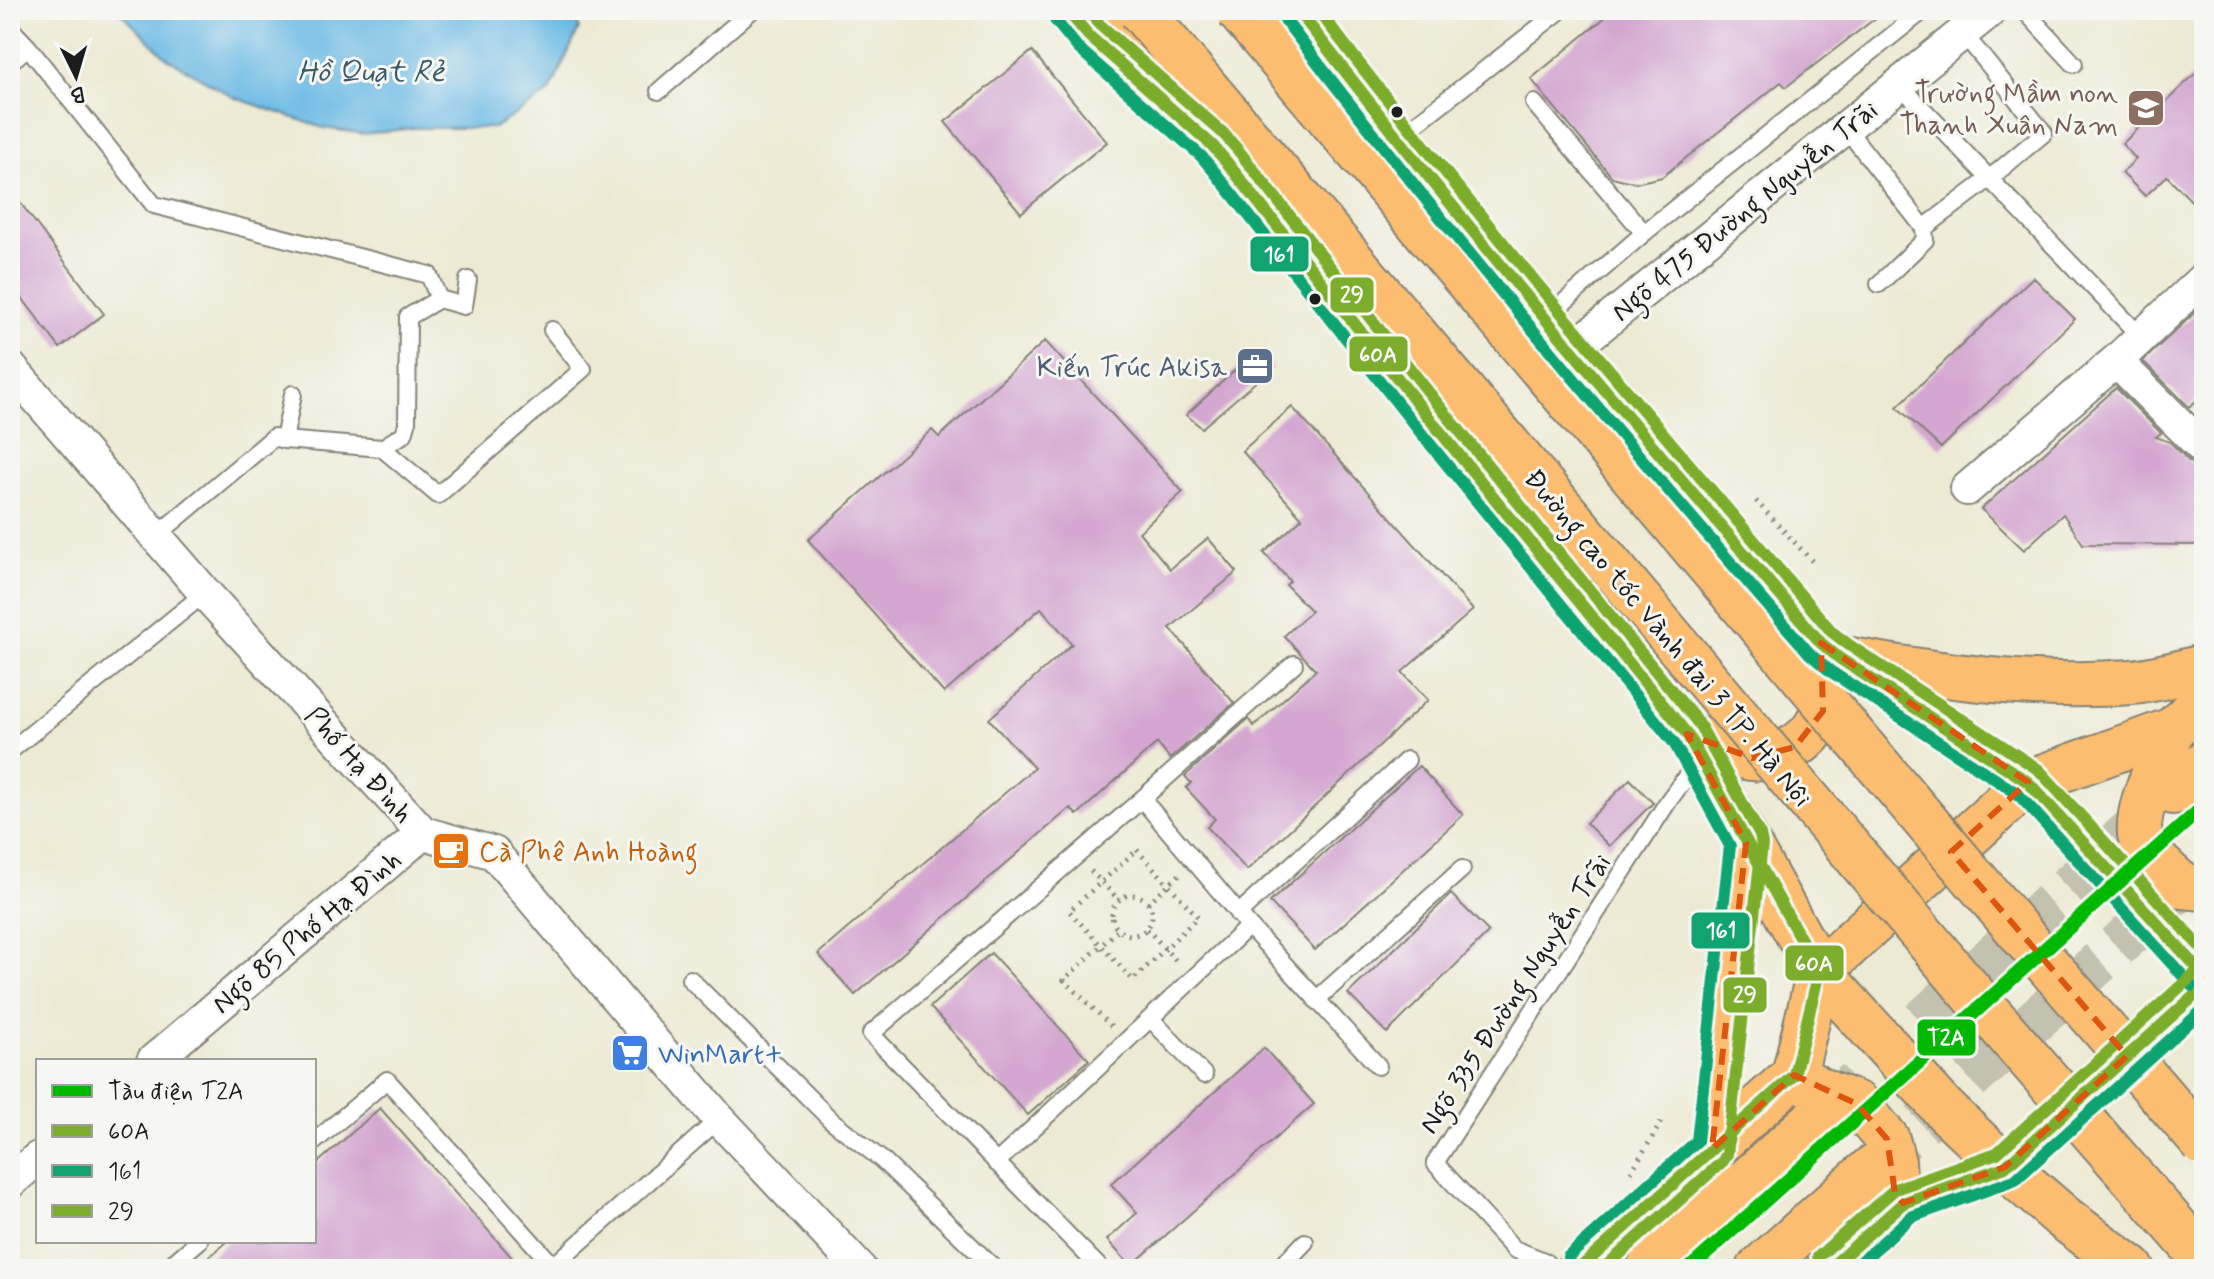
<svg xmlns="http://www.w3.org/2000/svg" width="2214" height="1279" viewBox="0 0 2214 1279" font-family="Mynerve,sans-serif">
<rect width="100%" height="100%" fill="#f6f6f2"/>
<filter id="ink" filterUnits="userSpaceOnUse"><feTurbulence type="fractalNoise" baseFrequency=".0125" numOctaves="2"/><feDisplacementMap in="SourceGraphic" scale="16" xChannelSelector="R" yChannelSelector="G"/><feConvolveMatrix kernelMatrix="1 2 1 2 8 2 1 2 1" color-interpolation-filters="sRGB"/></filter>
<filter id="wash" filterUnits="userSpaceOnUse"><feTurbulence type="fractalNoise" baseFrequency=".006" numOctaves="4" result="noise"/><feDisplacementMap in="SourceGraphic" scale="32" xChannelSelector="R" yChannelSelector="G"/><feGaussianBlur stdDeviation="1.8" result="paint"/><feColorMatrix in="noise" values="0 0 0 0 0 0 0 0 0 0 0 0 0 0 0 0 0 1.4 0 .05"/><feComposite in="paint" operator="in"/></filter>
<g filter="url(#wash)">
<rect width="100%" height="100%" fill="#edead4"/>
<!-- water -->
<path fill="#6ab9e5" stroke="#436a80" stroke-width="2" d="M118,10h456l5,19 -29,63 -56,36h-80l-49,6 -42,-6 -90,-31 -66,-39z"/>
<g id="blocks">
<!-- building -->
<path fill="#d4a7d2" d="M1614,10h272l-100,77 -5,-5 -119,95 -26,6 -24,-6 -81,-98z
M1032,51l75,91 -86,71 -76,-91z
M2204,65v149l-37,-38 -22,20 -23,-23 14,-14 -14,-15z
M10,189l94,125 -44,34 -50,-66z
M2033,277l42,42 -134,129 -44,-41z
M2204,304v90l-15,13 -46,-46z
M1045,341l138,151 -44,40 31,37 38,-31 29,34 -67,56 64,75 -64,56 -13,-16 -80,72 -7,-7 -215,187 -37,-41 216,-186 -45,-49 83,-75 -31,-36 -97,85 -136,-153 124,-110 7,7z
M1257,350l15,18 -70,60 -16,-13z
M2116,388l45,45 -5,4 14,5 21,21 13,4v78l-121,-1 -20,-30 -39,36 -43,-41z
M1292,407l181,203 -71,62 26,28 -181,170 -40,-43 8,-8 -29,-31 5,-5 -6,-7 63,-57 6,7 62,-56 -32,-34 27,-25 -25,-26 4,-4 -26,-28 38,-35 -60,-67z
M1419,766l44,49 -148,135 -45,-48z
M1630,779l23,24 -44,43 -23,-23z
M1451,894l38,38 -102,101 -39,-39z
M991,953l98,107 -61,55 -98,-108z
M1264,1048l50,56 -183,162 -24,-26 30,-27 -26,-29z
M380,1108l142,161h-327l33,-28h86v-75z"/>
</g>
</g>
<g filter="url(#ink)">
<use href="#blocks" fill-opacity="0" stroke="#848378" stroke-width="2"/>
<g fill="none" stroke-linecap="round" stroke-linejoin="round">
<!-- primary-tunnel -->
<path stroke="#c3c1af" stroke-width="44" stroke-dasharray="44 22" stroke-linecap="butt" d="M1824,1111l338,-309
M1872,1168l307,-278"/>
<defs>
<path id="lane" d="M2024,10l50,54
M10,28l18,19 126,158 275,70 10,24 -31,18 -1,107 -3,10 -22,14 -98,-8 -10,-3 -118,99
M10,62l18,-15
M1899,84l241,252
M659,91l93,-81
M1534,103l110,130
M1845,127l79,101 65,-49 55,-46 -81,-100
M1399,137l162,-127
M1879,284l46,-44 -1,-12
M439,299l25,7 4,-26
M1547,317l97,-84 280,-223
M284,440l9,-46
M382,448l56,47 145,-126 -31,-39
M10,751l195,-158
M1142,799l152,-135
M1238,914l169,-154
M690,979l141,141 51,40 113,109
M1316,1000l146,-131
M1151,1019l53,56
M314,1142l73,-62 169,189
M996,1163l253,-237
M166,1269l33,-28
M550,1269l169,-150
M1101,1269l-230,-235 271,-235 107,127 129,140
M1279,1269l26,-27
M1552,1269l-8,-8 -30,-12 -79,-86 234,-363 29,-39"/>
<path id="street" d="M1571,350l420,-340
M2116,361l88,88
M10,367l195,226 218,240 71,20 225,266 141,150
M1967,489l149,-128 88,-83
M153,1061l270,-228
M10,1182l28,-24"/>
<path id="primary" d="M1067,10l22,26 123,109 13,15 204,258 258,316 132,238 -25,103 -215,194
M1374,109l171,210 276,324 18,15 189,124
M1687,734c18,8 38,18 58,23 28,7 66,-13 76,-41 6,-16 4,-33 3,-49
M2173,792l31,-28
M1799,1078l25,14 33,12 30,35 6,23 2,31 8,10
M1712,1149l34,-306
M1649,1269l175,-158
M1759,1269l113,-101
M1829,1269l74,-66 102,-36 59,51 68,51"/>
<path id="highway" d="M1107,10l105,135
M1275,10l121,129
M1839,658c97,17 194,32 293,24 24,-2 49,-10 72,-15
M2204,701l-32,29 -144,52 -209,190 126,138 60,57 199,-180
M2172,730c-10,26 -43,89 -29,114 9,16 27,30 40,42l21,2
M2028,782l176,193"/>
</defs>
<!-- lane casing -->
<use href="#lane" stroke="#848378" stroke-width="20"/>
<!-- street casing -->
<use href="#street" stroke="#848378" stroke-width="36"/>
<!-- primary casing -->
<use href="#primary" stroke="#848378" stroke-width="48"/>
<!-- highway casing -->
<use href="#highway" stroke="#848378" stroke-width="48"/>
<!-- path -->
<path stroke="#848378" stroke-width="5" stroke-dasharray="2 6" stroke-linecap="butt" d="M1756,501l56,60
M1137,850l61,67 -65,63 -64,-69z
M1091,871l28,29
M1112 915a20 20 0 1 1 40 0a20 20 0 1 1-40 0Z
M1148,903l32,-29
M1147,929l32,35
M1111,1026l-47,-46 54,-50
M1631,1172l33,-54"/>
<!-- lane -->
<use href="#lane" stroke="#fff" stroke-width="16"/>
<!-- street -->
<use href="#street" stroke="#fff" stroke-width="32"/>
<!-- primary -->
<use href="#primary" stroke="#fcbd6f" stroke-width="44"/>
<!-- highway -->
<use href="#highway" stroke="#fcbd6f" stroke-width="44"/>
<defs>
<path id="highway-bridge" d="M1140,10l848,1002 216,247
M1238,10l807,952 159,182"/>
</defs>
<!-- highway-bridge casing -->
<use href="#highway-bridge" stroke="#848378" stroke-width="48" stroke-linecap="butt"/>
<!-- path-bridge -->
<path stroke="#848378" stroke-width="5" stroke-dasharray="2 6" stroke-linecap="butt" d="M1562,1252l17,17"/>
<!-- highway-bridge -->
<use href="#highway-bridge" stroke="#fcbd6f" stroke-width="44"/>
<defs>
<path id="bus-1" d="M1067,10l22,26 123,109 13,15 204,258 258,316 132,238 -25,103 -215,194
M1298,10c166,218 345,425 523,633l18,15 189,124 176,193
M1829,1269l74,-66 102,-36 199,-180"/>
<path id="bus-2" d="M1055,20l23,28 123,108 12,14 204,258 257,315 56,103 -33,295 -129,116
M1285,20c166,218 345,427 525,634l20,17 188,123 174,192
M1853,1269l58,-52 104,-37 189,-171"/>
<path id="bus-3" d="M1088,10l12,15 123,108 15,17 203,258 258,316 61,111 2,10 -35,309 -4,7 -120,108
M1318,10c163,214 340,417 514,622l17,13 190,125 165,181
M1818,1257l77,-68 102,-36 196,-178"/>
</defs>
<!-- bus-1 casing -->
<use href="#bus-1" stroke="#f6f6f2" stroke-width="18"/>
<!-- bus-2 casing -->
<use href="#bus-2" stroke="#f6f6f2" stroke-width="18"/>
<!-- bus-3 casing -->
<use href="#bus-3" stroke="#f6f6f2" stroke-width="18"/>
<!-- bus-1 -->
<use href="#bus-1" stroke="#7cad2c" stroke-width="12"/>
<!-- bus-2 -->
<use href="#bus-2" stroke="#11a471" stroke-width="12"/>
<!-- bus-3 -->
<use href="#bus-3" stroke="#7cad2c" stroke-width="12"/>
<defs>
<path id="metro-1" d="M1689,1269l515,-463"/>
</defs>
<!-- metro-1 casing -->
<use href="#metro-1" stroke="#f6f6f2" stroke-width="20"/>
<!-- metro-1 -->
<use href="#metro-1" stroke="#01b801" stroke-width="14"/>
</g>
</g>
<!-- marked area -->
<path fill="none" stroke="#de560d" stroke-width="6" stroke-dasharray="16 10" stroke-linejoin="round" d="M1821,643l207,139 -77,70 176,204 -122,111 -102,36 -8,-10 -8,-54 -30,-35 -63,-29 -82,74 34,-306 -59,-109 65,24 43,-11 28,-36z"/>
<!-- icons -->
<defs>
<symbol id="school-square" viewBox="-11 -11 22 22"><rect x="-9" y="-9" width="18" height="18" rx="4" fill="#8d6e63" stroke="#f6f6f2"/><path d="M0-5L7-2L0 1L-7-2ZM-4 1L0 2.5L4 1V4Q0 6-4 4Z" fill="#fff"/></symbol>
<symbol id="office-square" viewBox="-11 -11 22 22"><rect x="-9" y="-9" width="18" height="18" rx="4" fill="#5c6f8a" stroke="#f6f6f2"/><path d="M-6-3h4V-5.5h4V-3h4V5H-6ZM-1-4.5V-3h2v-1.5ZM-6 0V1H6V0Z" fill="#fff"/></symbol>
<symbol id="cafe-square" viewBox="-11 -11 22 22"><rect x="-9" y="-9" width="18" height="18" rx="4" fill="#e8710a" stroke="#f6f6f2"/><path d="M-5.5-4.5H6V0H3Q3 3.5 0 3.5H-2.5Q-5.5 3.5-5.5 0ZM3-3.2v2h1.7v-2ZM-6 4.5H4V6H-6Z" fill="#fff"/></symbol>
<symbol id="supermarket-square" viewBox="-11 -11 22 22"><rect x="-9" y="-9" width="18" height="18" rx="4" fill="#3f7fe0" stroke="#f6f6f2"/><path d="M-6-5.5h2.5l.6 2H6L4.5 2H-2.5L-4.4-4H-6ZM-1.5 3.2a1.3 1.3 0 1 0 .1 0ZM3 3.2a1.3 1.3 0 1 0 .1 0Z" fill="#fff"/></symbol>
</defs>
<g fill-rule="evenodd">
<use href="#school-square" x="2124" y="86" width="44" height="44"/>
<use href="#office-square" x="1233" y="344" width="44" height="44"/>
<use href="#cafe-square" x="429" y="829" width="44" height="44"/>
<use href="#supermarket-square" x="608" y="1031" width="44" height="44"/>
</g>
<!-- markers -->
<g fill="#1c1c1c" stroke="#f6f6f2" stroke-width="3">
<circle cx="1397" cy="112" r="7"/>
<circle cx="1315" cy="299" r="7"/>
</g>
<g text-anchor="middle" stroke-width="6" stroke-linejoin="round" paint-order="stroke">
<!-- education labels -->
<g font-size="28" fill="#785e54" stroke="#f6f6f2" text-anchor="end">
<text x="2118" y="102">Trường Mầm non<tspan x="2118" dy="32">Thanh Xuân Nam</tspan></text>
</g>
<!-- street labels -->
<g font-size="28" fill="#1c1c1c" stroke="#f6f6f2">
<text transform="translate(1744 210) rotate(-39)" y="10">Ngõ 475 Đường Nguyễn Trãi</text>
<text transform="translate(1669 637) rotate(50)" y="10">Đường cao tốc Vành đai 3 TP. Hà Nội</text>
<text transform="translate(360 764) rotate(48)" y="10">Phố Hạ Đình</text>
<text transform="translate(306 931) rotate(-40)" y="10">Ngõ 85 Phố Hạ Đình</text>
<text transform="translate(1514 993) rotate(-57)" y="10">Ngõ 335 Đường Nguyễn Trãi</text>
</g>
<!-- service labels -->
<g font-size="28" fill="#4e5e75" stroke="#f6f6f2" text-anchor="end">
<text x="1227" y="376">Kiến Trúc Akisa</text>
</g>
<!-- food labels -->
<g font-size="28" fill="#c56008" stroke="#f6f6f2" text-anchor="start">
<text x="479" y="861">Cà Phê Anh Hoàng</text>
</g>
<!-- shop labels -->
<g font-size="28" fill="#366cbe" stroke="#f6f6f2" text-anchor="start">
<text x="658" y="1063">WinMart+</text>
</g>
<!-- water labels -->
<g font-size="30" font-style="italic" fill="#3b5b6c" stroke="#f6f6f2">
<text x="371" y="81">Hồ Quạt Rẻ</text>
</g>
</g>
<g stroke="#f6f6f2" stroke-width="3">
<rect x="1249" y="235" width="61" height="38" rx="8" fill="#11a471"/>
<rect x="1329" y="276" width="46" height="38" rx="8" fill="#7cad2c"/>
<rect x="1348" y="335" width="61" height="38" rx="8" fill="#7cad2c"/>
<rect x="1690" y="911" width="61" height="39" rx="8" fill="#11a471"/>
<rect x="1784" y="944" width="61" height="38" rx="8" fill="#7cad2c"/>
<rect x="1722" y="976" width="46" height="38" rx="8" fill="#7cad2c"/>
<rect x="1916" y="1018" width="61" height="39" rx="8" fill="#01b801"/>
</g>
<g font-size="22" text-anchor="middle" font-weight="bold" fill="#fff">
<text x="1279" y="262">161</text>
<text x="1352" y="302">29</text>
<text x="1378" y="362">60A</text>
<text x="1721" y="938">161</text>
<text x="1814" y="971">60A</text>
<text x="1745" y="1002">29</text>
<text x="1946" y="1045">T2A</text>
</g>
<!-- margin -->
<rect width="2214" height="1279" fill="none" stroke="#f6f6f2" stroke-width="40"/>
<!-- legend -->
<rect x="36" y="1059" width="280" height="184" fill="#f6f6f2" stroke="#9f9f9c" stroke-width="2"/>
<rect x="52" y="1085" width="40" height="12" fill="#01b801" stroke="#9f9f9c" stroke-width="2"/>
<text x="108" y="1099" font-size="24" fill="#1c1c1c">Tàu điện T2A</text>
<rect x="52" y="1125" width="40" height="12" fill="#7cad2c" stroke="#9f9f9c" stroke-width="2"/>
<text x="108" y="1139" font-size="24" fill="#1c1c1c">60A</text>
<rect x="52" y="1165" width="40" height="12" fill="#11a471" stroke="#9f9f9c" stroke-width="2"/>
<text x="108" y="1179" font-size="24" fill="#1c1c1c">161</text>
<rect x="52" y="1205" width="40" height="12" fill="#7cad2c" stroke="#9f9f9c" stroke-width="2"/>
<text x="108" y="1219" font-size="24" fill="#1c1c1c">29</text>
<!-- north arrow -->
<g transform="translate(76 76) rotate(175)" stroke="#f6f6f2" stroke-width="6" paint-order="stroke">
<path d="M0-6L14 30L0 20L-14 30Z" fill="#1c1c1c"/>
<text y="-12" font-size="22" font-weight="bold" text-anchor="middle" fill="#1c1c1c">B</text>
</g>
</svg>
